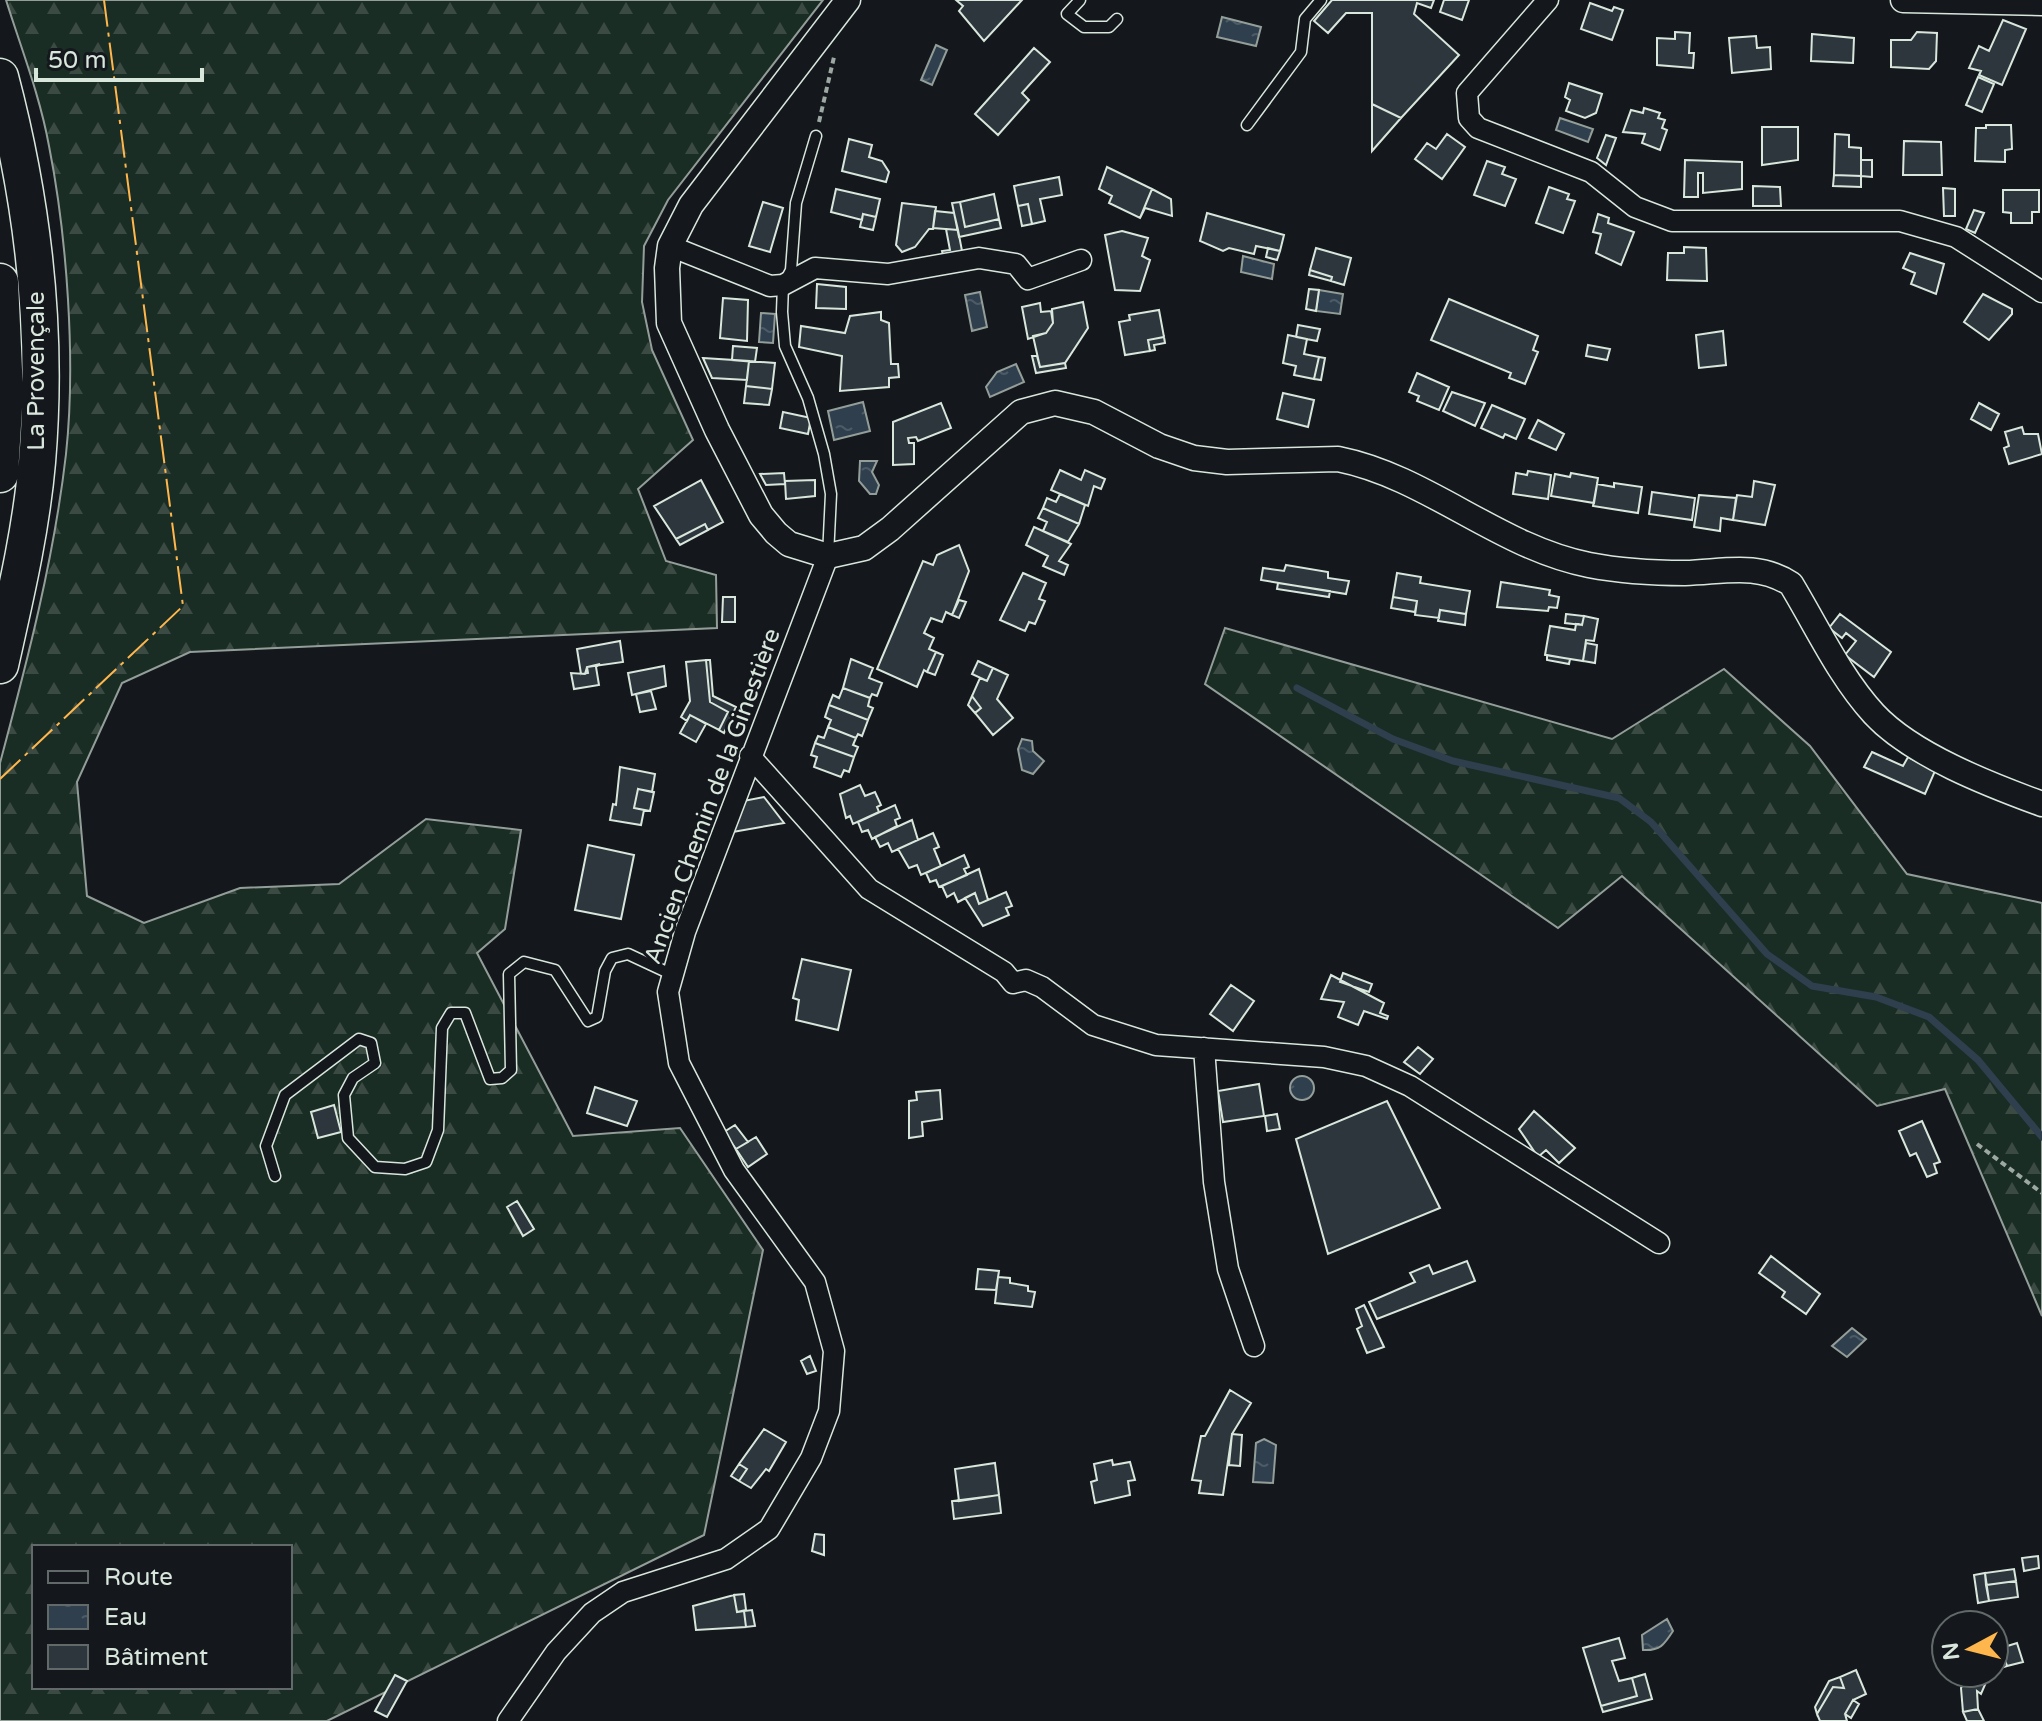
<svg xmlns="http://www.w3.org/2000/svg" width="2042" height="1721" viewBox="0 0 2042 1721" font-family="'Varela Round',sans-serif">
<defs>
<pattern id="forest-firs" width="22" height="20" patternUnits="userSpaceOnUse" patternTransform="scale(2)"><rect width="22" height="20" fill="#1a2d24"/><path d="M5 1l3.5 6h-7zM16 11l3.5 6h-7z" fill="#3b4b43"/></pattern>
<pattern id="water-ripples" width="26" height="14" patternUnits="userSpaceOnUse" patternTransform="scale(2)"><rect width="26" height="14" fill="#2f3f4d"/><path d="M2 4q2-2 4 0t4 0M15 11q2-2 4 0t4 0" fill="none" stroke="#4c5b66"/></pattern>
</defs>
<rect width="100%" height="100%" fill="#14181c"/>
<!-- forest -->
<path fill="url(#forest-firs)" stroke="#939e99" stroke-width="2" fill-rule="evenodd" d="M6,0h817l-155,200 -24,46 -2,56 10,48 41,90 -55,49 28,72 50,14 1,53 -527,24 -68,31 -45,99 10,114 57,27 96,-35 99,-4 87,-65 95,11 -16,99 -28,24 96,183 107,-8 83,122 -59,285 -377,186h-327v-958c27,-101 54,-204 66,-309 10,-92 1,-217 -17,-308 -9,-50 -28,-98 -43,-146zM34,1547h256v140h-256z
M1225,628l387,111 112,-70 86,77 97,128 135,29v413l-97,-227 -68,17 -255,-230 -64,52 -353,-244z"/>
<!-- water -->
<path fill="url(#water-ripples)" stroke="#939e99" stroke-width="2" d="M1222,17l39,10 -5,19 -39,-9z
M936,45l11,5 -15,35 -11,-5z
M1560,118l33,11 -5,13 -32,-12z
M1243,256l31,8 -2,15 -31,-7z
M1319,290l24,4 -3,20 -24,-3z
M980,292l7,35 -15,4 -7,-36z
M761,313l14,1 -2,29 -14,-1z
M1016,364l8,18 -34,15 -4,-10 11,-15z
M863,402l7,29 -36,9 -6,-29z
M860,461h17l-5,11 7,13 -3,9h-6l-11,-13z
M1022,739l10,2 1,10 11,10 -11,13 -11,-4 -4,-21z
M1290 1088a12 12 0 1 1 24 0a12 12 0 1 1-24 0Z
M1852,1328l14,11 -19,18 -15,-11z
M1264,1439l12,6 -3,38 -20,-1 3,-39z
M1667,1619l6,12c-9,14 -13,20 -30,19l-1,-15z"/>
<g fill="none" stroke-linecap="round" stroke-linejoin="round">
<!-- stream -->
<path stroke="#2f3f4d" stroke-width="7" d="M1297,688l96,51 60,22 166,37 32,24 116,132 45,32 64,11 53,20 49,43 64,77"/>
</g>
<!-- building -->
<path fill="#2c363c" stroke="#d8e6dc" stroke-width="2" d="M956,0h66l-38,41 -25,-30 4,-5z
M1332,0h102l-3,8 -14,-5 -3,11 45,41 -58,63 -29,-14v-91h-26l-18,20 -14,-12z
M1444,0h25l-7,20 -22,-8z
M1590,3l22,8 2,-4 9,3 -11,30 -31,-11z
M2003,20l23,9 -24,56 -23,-10 2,-4 -12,-3 10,-22 10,5z
M1675,32l15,1 -1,20h5l-1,15 -36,-3v-27l18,1z
M1917,32l20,1 -1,28 -7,8 -38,-2v-27h20z
M1812,34l42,4 -1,25 -42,-2z
M1756,36l1,12 13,-1 1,22 -39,4 -3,-35z
M1034,48l16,14 -28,31 7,7 -31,35 -23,-21z
M1978,77l16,7 -12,28 -16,-7z
M1569,83l33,11 -6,19 -11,5 -19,-7 4,-11 -5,-3z
M1372,104l29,14 -29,33z
M1644,108l16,5 -2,5 7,2 -3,8 5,2 -7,20 -18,-7 3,-9 -22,-2 8,-22 12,3z
M1986,125h25l1,24 -7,1v12l-30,-1 1,-33h10z
M1762,127h36v33l-36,5z
M1447,134l18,13 -23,32 -27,-20 12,-16 9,6z
M1835,134l14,1v12l12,1v28l-27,-1z
M1606,135l10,3 -10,27 -9,-7z
M849,139l23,6 -3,12 13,4 7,11 -3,10 -44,-11z
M1904,141l37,1 1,33h-39z
M1685,160l57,2v27l-39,4v-20h-5v24h-14z
M1861,160h11v17l-11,-1z
M1487,161l18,6 -3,7 14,5 -11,27 -31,-11z
M1107,167l45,22 -12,29 -31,-15 3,-7 -13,-7z
M1834,175l27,1v11l-28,-1z
M1059,177l3,18 -22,4 5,22 -13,3 -4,-20 -10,2 -4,-20z
M1753,186l27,1 1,19h-28z
M1549,187l20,7 -2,5 8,2 -12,32 -27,-10z
M1943,188l12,1v27h-11z
M836,189l44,10 -4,18 -13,-3 -1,6 -31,-8z
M1152,189l19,10 1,17 -27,-8 -5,10z
M2003,190h36v22h-7v11h-21v-10l-8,-1z
M994,194l5,25 -34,8 -5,-25z
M763,202l20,6 -13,44 -21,-6z
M960,202l5,25 34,-8 2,9 -42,9 -7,-34z
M902,203l34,4 -3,22h-4l-14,18 -13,5 -6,-7z
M1028,204l4,20 -10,2 -4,-20z
M1974,210l10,3 -9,20 -9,-4z
M935,211l19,2 4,17 -25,-2z
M1207,213l77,22 -4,16 -24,-5 -2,8 -25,-6 -6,3 -23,-10z
M863,214l13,3 -3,13 -13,-3z
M1598,214l11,4 -1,5 26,9 -13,33 -25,-12 5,-19 -8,-2z
M946,229l12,1 5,26 -19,3 -2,-8 8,-1z
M1122,231l26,7 -6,18 8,4 -10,31 -25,-1 -10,-55z
M1684,247l22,1 1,33 -40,-1 1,-27h16z
M1268,248l12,3 -3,9 -11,-3z
M1316,248l35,10 -7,27 -13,-4 1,-4 -22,-7z
M1910,253l34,11 -8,30 -25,-10 4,-11 -12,-5z
M1310,270l22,7 -1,4 -22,-6z
M817,284l29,3v22l-30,-1z
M1309,289l10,1 -3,21 -10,-2z
M1983,294l29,15v5l-23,26 -25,-18z
M723,298l25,2 -1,41 -27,-3z
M1449,299l89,37 -5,14 5,2 -13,32 -16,-6 2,-5 -80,-33z
M1083,302l5,26 -23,35 -25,4 -7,-31 13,-3 7,-10 -1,-14z
M1040,303l1,9 10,-1 2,12 -7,10 -18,6 -6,-32z
M1159,310l5,27 -16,3 2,11 -25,4 -6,-33 11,-2 -1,-5z
M881,312v8l8,3 2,41h7l1,13 -10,1v9l-49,4 2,-35 -43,-9 2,-21 44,7 5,-17z
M1298,325l22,4 -3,12 -21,-4z
M1723,331l3,34 -27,3 -3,-33z
M1288,335l19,4 -3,15 15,3 -5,22 -20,-4 2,-9 -13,-3z
M1164,337l1,6 -11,2 1,5 -5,1 -2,-11z
M1588,345l22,4 -3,11 -21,-4z
M733,346l24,2 -2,14 -23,-2z
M1032,356h5l3,11 25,-4 1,5 -30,5z
M1319,357l6,1 -4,22 -7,-1z
M703,358l46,3 -2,19 -35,-2z
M749,361l26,2 -3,26 -26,-3z
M1417,373l32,14 -10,23 -22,-9 2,-5 -10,-4z
M746,386l26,3 -3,16 -25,-2z
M1452,392l33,11 -10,23 -32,-15z
M1283,393l31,7 -6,27 -31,-8z
M941,403l10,25 -33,13 -2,-4 -8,1 1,5h5v21l-21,1v-43z
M1979,403l20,11 -8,16 -20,-11z
M1492,405l33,14 -9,20 -11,-5 -2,4 -22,-10z
M783,412l28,6 -3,16 -28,-6z
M1538,420l26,14 -8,16 -27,-12z
M2022,427l2,7h14l4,20 -33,10 -5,-16 5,-2 -4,-14z
M1060,470l21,10 4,-10 20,9 -4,10 -7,-3 -6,20 -37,-16z
M1528,471l23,4 -3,24 -35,-5 3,-21 11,2z
M784,473l1,11 -19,1 -6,-11z
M1571,473l27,5 -4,25 -43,-7 4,-22 15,3z
M701,480l22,42 -15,8 -3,-6 -29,15 -22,-33z
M815,480v16l-29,3 -1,-18z
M1754,481l21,4 -10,40 -32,-5 4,-25 15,2z
M1614,483l28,4 -4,26 -45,-7 4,-22 17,3z
M1652,492l43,6 -3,22 -43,-6z
M1060,494l25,11 -6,19 -36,-16 4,-10 9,4z
M1699,495l37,3 -3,22 -12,-2 -1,13 -26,-4z
M1043,508l36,16 -11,18 -25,-11 4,-9 -9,-4z
M705,524l3,6 -28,15 -4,-6z
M1034,527l37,17 -12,17 9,4 -4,10 -21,-9 5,-10 -22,-11z
M959,545l10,26 -17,44 -6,-3 -4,10 -11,-4 -7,15 10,5 -5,11 7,3 -9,20 -3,-2 -7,17 -40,-18 46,-108 10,4 4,-10z
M1286,565l42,7v6l21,3 -3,13 -85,-14 2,-12 21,3z
M1023,573l23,10 -7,16 6,2 -10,23 -6,-2 -4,9 -25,-11z
M1397,573l24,4 -1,6 50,8 -4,23 -26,-4 -1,8 -24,-3 2,-14 -24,-4z
M1501,582l49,8 -1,5 10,2 -2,11 -8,-1 -1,4 -51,-4z
M1278,583l52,8 -1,6 -52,-8z
M723,597h12v25h-13z
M1393,597l24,4 -2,11 -24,-4z
M959,600l7,2 -7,16 -7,-3z
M1440,610l26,4 -1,11 -27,-4z
M1566,614l18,2 -2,9 -17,-2z
M1840,614l51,38 -17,25 -29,-22 11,-14 -10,-8 -4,5 -13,-10z
M1584,616l14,3 -4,22 -8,-1 -3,21 -38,-6 5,-29 25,4 1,-6 6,1z
M620,641l3,21 -36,5 1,6 -7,1 -4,-25z
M1586,643l11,2 -2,18 -12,-2z
M936,652l7,3 -8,20 -8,-3z
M1547,655l23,4 -1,5 -22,-4z
M851,659l22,9 -4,10 13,5 -5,13 -5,-2 -2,4 -27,-10z
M706,660l4,42 18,10 -9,18 -29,-15 -3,6 -6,-4 9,-16 -4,-39z
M706,660h4l3,36 23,11 -12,26 -5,-3 9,-18 -18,-10z
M978,661l15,7 -6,13 -15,-7z
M600,664l-4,3 3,18 -25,4 -3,-16 14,1 2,-7z
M664,666l2,20 -34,9 -4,-22z
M993,668l15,7 -11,24 16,19 -20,17 -18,-22 6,-5 -9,-12 8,-18 7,3z
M843,688l27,10 -2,8 5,2 -5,12 -39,-15 4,-10 6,3z
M651,691l5,18 -16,3 -4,-18z
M972,696l9,12 -6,5 -7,-8z
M829,705l39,15 -6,16 -4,-2 -2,4 -28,-11 3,-7 -6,-3z
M690,715l16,9 -10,18 -16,-9z
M828,727l28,11 -3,7 5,2 -4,10 -39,-14 3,-7 6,2z
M815,743l39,14 -5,15 -5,-2 -3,7 -27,-10 3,-10 -6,-2z
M1872,752l31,14 5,-9 27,14 -10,23 -61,-27z
M620,767l35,7 -3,18 -14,-3 -4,19 10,2 -3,15 -31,-5 3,-16 3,1z
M860,785l5,11 10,-4 6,13 -4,2 2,5 -26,12 -3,-8 -4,2 -6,-24z
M638,789l16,3 -4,19 -16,-3z
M764,797l20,26 -57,10 6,-30z
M895,805l5,13 -5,2 2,6 -25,13 -4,-9 -6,2 -4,-10z
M912,820l6,20 -26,12 -4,-9 -8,4 -5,-10z
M933,833l6,14 -5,2 7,17 -20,9 -4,-10 -8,3 -11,-19z
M588,845l46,10 -13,64 -46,-9z
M964,855l5,12 -5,2 3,6 -28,12 -3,-7 -6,2 -4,-9z
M979,869l9,31 -9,4 -4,-11 -17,9 -4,-9 -7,4 -5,-11z
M1006,892l6,14 -6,2 3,7 -26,11 -18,-28 10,-5 4,11z
M802,959l49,11 -13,60 -42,-10 3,-20 -6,-2z
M1343,973l29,11 -3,8 -29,-10z
M1331,975l53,28 -4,10 8,3 -1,3 -23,-8 -6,14 -20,-8 6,-15 -23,-3z
M1231,985l23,16 -21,30 -23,-17z
M1418,1047l15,12 -13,15 -16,-12z
M1259,1084l5,32 -41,6 -5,-31z
M595,1087l42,14 -10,25 -40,-13z
M940,1090l2,29 -20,3 1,14 -14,2v-37l8,-1 -1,-8z
M1387,1101l53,107 -112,46 -32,-115z
M334,1105l7,27 -23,6 -7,-26z
M1534,1111l41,37 -16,15 -13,-13 -8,7 -19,-28z
M1277,1114l3,15 -13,2 -2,-15z
M1922,1121l18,41 -6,2 3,9 -10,4 -11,-24 -6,3 -11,-25z
M735,1125l13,17 -12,7 -12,-17z
M756,1137l11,17 -19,13 -12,-18z
M517,1201l17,28 -11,7 -16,-29z
M1771,1256l49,38 -14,20 -24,-17 3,-5 -26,-19z
M1467,1261l8,20 -98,38 -8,-17 46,-20 -5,-9 19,-8 4,9z
M978,1269l21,2 -3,19 -20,-1z
M998,1277l12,1v5l18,3v5l7,1 -3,15 -37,-4z
M1364,1305l20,42 -17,6 -10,-24 5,-3 -6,-17z
M810,1356l6,15 -9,3 -6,-13z
M1230,1390l21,13 -19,31 -9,61 -24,-2 2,-12 -9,-1 9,-44h4z
M764,1429l22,13 -17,29 -3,-2 -15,19 -12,-7 8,-12 -8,-5z
M1232,1434l10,1 -2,31 -11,-1z
M1112,1460l1,5 17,-3 5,18 -7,1 2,14 -35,8 -4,-21 6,-2 -3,-16z
M995,1463l4,32 -40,6 -4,-32z
M739,1464l8,5 -8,12 -8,-5z
M999,1495l2,18 -47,6 -2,-18z
M815,1534l9,1v20l-12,-4z
M2038,1556l1,12 -15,3 -2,-13z
M2014,1569l2,12 -30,4 -1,-12z
M1985,1573l4,28 -11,2 -4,-28z
M2016,1581l2,16 -29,4 -3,-16z
M744,1594l2,16 -9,2 -3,-17z
M734,1595l3,17 7,-1 2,16 -50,3 -3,-24z
M752,1610l3,16 -9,1 -2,-16z
M1619,1638l6,20 -13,3 7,20 13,-3 5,18 -36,10 -18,-58z
M2017,1643l6,19 -16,4 -6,-18z
M2001,1648l6,18 -13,4v-20z
M1856,1670l10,24 -13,6 -8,14 2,7h-27l-3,-7 16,-27 11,1 -4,-11z
M1961,1673h29l-9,21 -4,-3 1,18 -15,3 -2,-24 4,-7 -6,-3z
M1645,1674l7,25 -49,13 -2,-6 36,-10 -5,-18z
M395,1675l12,6 -20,36 -12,-6z
M1840,1677l4,11 -11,-1 -16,27 -2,-7 14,-26z
M1853,1700l6,4 -8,14 -6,-4z
M1978,1709l6,12h-17l-4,-9z"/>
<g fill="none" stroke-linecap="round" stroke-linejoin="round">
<defs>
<path id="service" d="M1080,0l-13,14 17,13h25l8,-8
M1247,125l54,-73 4,-33 16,-19
M816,136l-20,67 -5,67 -8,15 -1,27 3,34 23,52 16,56 7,40 -3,62
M275,1176l-9,-30 19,-51 74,-56 12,4 4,20 -22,15 -9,17 4,43 27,29 30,2 21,-7 12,-32 4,-102 9,-15h14l25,66 12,-1 9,-8 -2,-96 15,-12 31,8 33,51 9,-4 8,-46 7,-13 16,-4 45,21"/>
<path id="minor" d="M1548,0l-81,93 2,25 9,10 113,44 44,35 37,14h228l56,16 86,55
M670,246l100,40 13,-1 32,-17 73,6 91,-16 37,6 12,15 53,-19
M750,756l119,133 135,83 9,11 13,-3 16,7 51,38 63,20 168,12 42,9 44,20 249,157
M1204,1048l10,134 14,87 26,77
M508,1721l48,-69 36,-39 31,-21 103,-33 43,-30 42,-71 18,-47 5,-60 -19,-69 -81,-112 -55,-107 -11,-71 17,-60 143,-376"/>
<path id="tertiary" d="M848,0l-157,205 -21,41 -3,22 2,55 48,107 44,85 15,18 13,11 39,12 36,-8 26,-19 131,-117 34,-9 39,9 65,34 35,12 33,4 111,-3c90,18 160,88 251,106 31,6 64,8 96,8 39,-1 72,-11 106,11 26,43 49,93 83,130 38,41 116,71 168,90
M1903,0l139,3"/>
<path id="motorway" d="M0,77c33,125 48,256 37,385 -6,69 -22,136 -37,203
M0,282l5,110 -5,82"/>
</defs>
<!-- service casing -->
<use href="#service" stroke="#d8e6dc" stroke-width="13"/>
<!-- minor casing -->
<use href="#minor" stroke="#d8e6dc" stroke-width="23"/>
<!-- tertiary casing -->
<use href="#tertiary" stroke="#d8e6dc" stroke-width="27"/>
<!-- motorway casing -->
<use href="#motorway" stroke="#d8e6dc" stroke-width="39"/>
<!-- path -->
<path stroke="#9da8a2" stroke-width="4" stroke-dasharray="6 4" stroke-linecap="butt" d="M819,122l15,-65
M1977,1144l65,49"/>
<!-- service -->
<use href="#service" stroke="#14181c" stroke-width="10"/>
<!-- minor -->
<use href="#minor" stroke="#14181c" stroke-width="20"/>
<!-- tertiary -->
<use href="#tertiary" stroke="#14181c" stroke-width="24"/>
<!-- motorway -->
<use href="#motorway" stroke="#14181c" stroke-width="36"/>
<!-- power -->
<path stroke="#ffb74d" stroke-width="2" stroke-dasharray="28 6 4 6" stroke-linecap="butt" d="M0,779l183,-173 -79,-606"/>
</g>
<g text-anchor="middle" stroke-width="6" stroke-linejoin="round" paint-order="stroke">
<!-- street labels -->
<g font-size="24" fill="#d8e6dc" stroke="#14181c">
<text transform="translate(36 371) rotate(-90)" y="8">La Provençale</text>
<text transform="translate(712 796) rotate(-70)" y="8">Ancien Chemin de la Ginestière</text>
</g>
</g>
<!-- legend -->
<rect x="32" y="1545" width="260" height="144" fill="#14181c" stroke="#626a69" stroke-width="2"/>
<rect x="48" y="1571" width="40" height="12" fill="#14181c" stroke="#626a69" stroke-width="2"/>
<text x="104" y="1585" font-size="24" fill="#d8e6dc">Route</text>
<rect x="48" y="1605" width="40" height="24" fill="url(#water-ripples)" stroke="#626a69" stroke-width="2"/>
<text x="104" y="1625" font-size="24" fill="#d8e6dc">Eau</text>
<rect x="48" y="1645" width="40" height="24" fill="#2c363c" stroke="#626a69" stroke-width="2"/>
<text x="104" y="1665" font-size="24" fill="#d8e6dc">Bâtiment</text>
<!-- north arrow -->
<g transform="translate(1970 1649) rotate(263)"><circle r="38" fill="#14181c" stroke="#626a69" stroke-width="2"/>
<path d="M0-6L14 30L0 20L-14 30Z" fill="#ffb74d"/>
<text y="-12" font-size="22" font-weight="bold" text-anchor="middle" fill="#d8e6dc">N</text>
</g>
<!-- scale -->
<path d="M36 68v12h166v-12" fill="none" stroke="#d8e6dc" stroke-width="4"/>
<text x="48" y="68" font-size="24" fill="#d8e6dc" stroke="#14181c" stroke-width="6" paint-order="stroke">50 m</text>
</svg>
